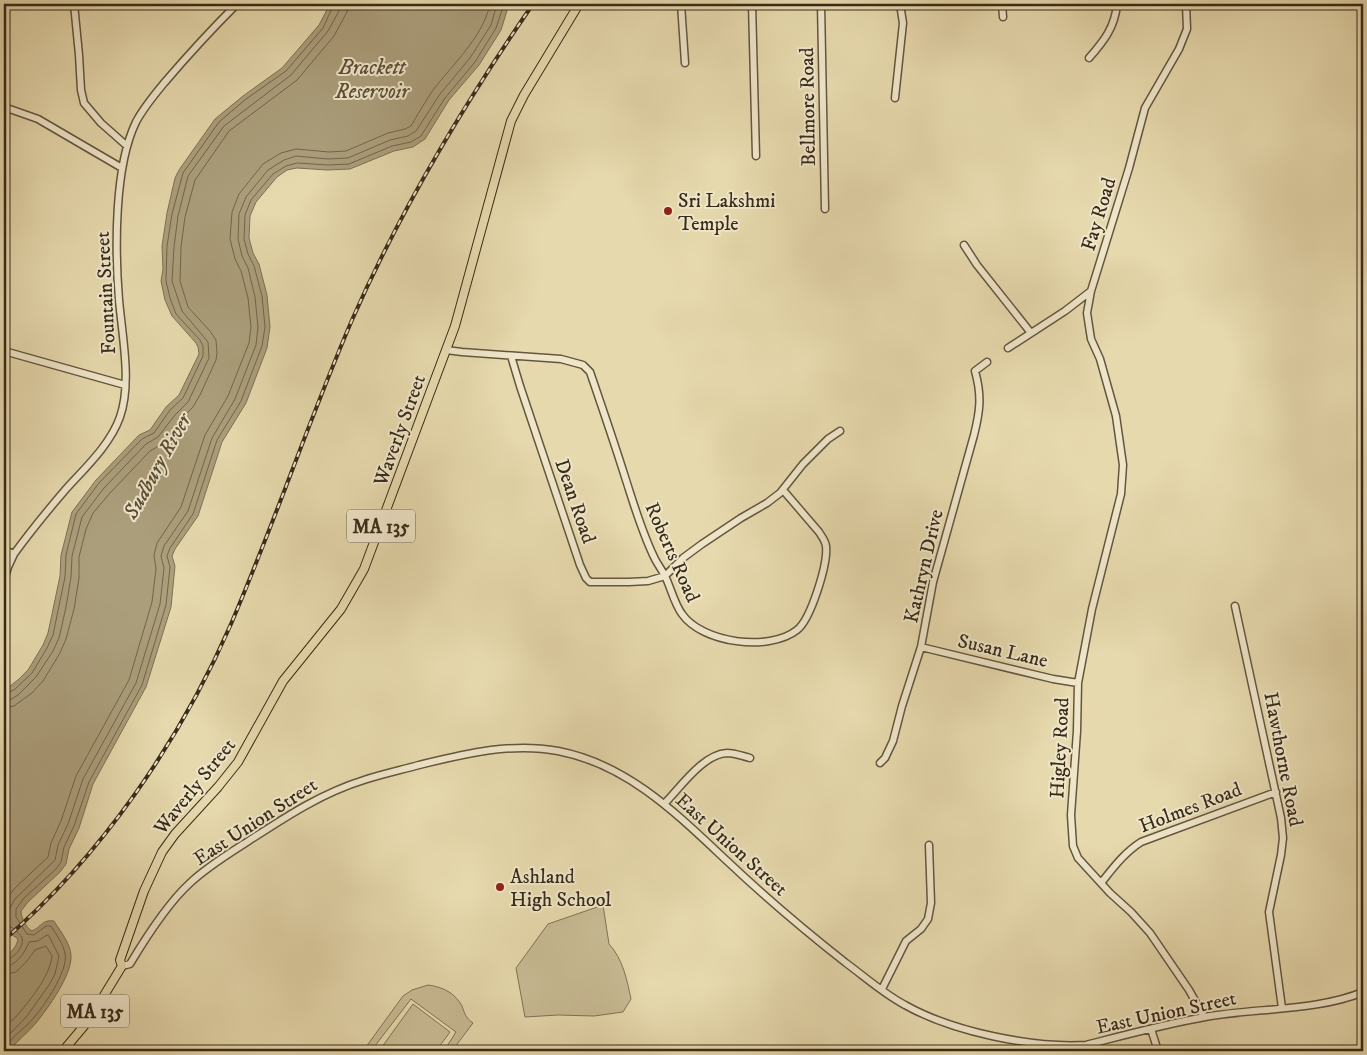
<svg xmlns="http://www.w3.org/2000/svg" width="1367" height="1055" viewBox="0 0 1367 1055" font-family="'IM FELL DW Pica',serif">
<rect width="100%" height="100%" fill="#e6d9ad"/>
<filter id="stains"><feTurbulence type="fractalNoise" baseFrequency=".004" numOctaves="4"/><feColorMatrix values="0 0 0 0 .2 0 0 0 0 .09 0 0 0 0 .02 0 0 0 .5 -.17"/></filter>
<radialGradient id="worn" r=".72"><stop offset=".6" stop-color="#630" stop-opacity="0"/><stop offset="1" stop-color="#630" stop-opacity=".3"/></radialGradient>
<!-- green -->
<path fill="#c8bb94" stroke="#807356" d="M603,905l6,39c14,15 18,36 22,55l-8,13 -29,4 -36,-1 -33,2 -9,-49 32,-44z
M428,985c15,2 27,8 34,21 3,8 3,11 11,17l-21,28h-8l12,-19 -45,-33 -40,52h-8l40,-55 9,-6z
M413,1004l37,28 -14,19h-57z"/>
<!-- water -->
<path fill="#ab9e7b" stroke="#7d7054" d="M330,4h179l-8,26 -22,35 -30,35 -24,39 -12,8 -19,4 -44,18 -23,1 -30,-2 -10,2 -10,7 -21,25 -6,14 -1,22 4,15 6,11 8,31 3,32 -3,21 -21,55 -24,39 -24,74 -23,33 -3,7 3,10 -4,41 -25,80 -53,97 -14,44 -10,21 -3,15 -6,8 -32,30 -7,9c0,6 5,17 11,20 9,-4 11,-12 22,-10 6,10 17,23 17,35 1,19 -23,52 -35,67 -8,10 -19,17 -26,28h-6v-93c6,-5 13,-11 14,-19l-14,-10v-238l15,-12 9,-9 15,-25 5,-12 12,-57 1,-21 11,-43 24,-32 43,-45 11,-5 16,-23 13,-12 20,-41 -1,-7 -2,-4 -24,-27 -7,-16 -4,-19 2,-12 -1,-23 5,-33 8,-35 4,-8 36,-51 28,-23 39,-28 37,-43z"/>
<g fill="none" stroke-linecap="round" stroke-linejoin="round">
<!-- shore -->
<path stroke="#72644a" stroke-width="1" d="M4,694l10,-4 18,-17 15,-25 6,-13 12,-58 1,-22 10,-41 23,-31 43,-44 12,-6 16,-23 13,-12 20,-42v-10l-3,-6 -24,-26 -6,-16 -4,-17 1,-35 5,-32 11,-41 36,-51 27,-23 40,-28 37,-43 11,-24
M4,701l6,-1 8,-5 18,-18 17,-26 6,-13 7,-31 5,-30 1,-21 10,-39 22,-29 42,-44 12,-7 17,-22 13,-13 21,-44 -1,-16 -26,-31 -10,-30 2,-34 4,-31 10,-40 36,-50 67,-51 37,-44 11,-20 1,-7
M4,708l10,-2 18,-13 11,-12 17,-28 6,-14 8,-30 5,-31v-21l7,-28 7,-16 17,-20 40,-42 14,-8 16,-23 13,-13 7,-12 16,-35 1,-7 -1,-13 -6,-9 -22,-24 -8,-26 1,-34 4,-30 10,-37 34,-49 68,-51 37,-44 13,-24 1,-8
M4,903l10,-14 34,-32 3,-14 10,-22 15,-45 53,-96 23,-78 4,-33 -2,-14 3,-12 24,-36 24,-72 23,-39 21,-53 2,-16 -3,-29 -7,-27 -6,-12 -5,-20 2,-27 7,-18 24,-30 18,-11 15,-4 33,3 17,-1 42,-18 17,-4 6,-3c7,-12 14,-24 22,-36 20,-26 50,-53 57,-86
M4,918l5,-1 1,-9 5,-9 40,-39 3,-15 10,-21 15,-45 53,-96 24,-79 4,-36 -3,-12 3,-10 24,-35 24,-73 23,-39 21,-54 2,-18 -3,-30 -7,-29 -6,-12 -4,-17 1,-25 7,-17 22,-27 16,-10 12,-4 32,3 20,-1 42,-18 18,-4 8,-5 24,-37 30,-36 21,-33 6,-21
M4,925c5,0 7,2 11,5 1,1 6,5 6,6 6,10 -9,24 -17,25
M4,967c12,-1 21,-14 25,-25l9,-1 9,-6 2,1 10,20 -4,18 -6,11 -22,31 -23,24
M4,975l12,-3 11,-11 8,-11 11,-4 6,10c-2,19 -19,40 -31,55 -5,7 -12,11 -17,17
M6,1051c1,-11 14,-19 22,-27 12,-11 41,-53 37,-70 -1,-9 -9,-20 -14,-28h-5l-12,9 -7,-1 -11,-17v-8l8,-11 32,-29 5,-7 3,-15 10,-21 15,-44 53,-97 24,-80 4,-38 -3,-11 3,-8 23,-34 24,-74 24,-39 21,-55 3,-19 -3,-31 -8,-30 -6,-12 -4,-15 1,-24 6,-15 22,-26 13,-8 11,-3 31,2 21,-1 43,-18 19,-4 10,-6 24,-38 30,-36 21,-34 8,-24"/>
<defs>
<path id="minor" d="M74,4l5,51 2,35 3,13 17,20 26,23
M681,4l4,59
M752,4l4,152
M821,4l4,205
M1002,4l1,13
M1186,4l1,25 -8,20 -34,59 -16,60 -38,123 -4,22 4,26 9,20 16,57 7,49 -2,29 -29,115 -14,74 -1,48 -6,84 2,31 5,12 32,35 21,19 19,21 39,57 15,27
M1089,58c15,-17 26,-31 28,-54
M895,98l8,-75 -3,-19
M4,107l34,12 84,49
M964,245l13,20 54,68
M1008,348l57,-37 26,-20
M446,350l16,2 99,7 22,6 7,7c12,35 24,70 35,105 9,28 17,56 30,82 3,6 7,11 10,17 6,12 9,27 17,38 20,29 87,38 115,16 14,-11 31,-66 29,-84 -1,-6 -4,-9 -7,-14l-36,-42
M4,351l121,34
M511,356l9,30 60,179 6,13 4,4h39l19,-1 17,-5 18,-18 19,-14 39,-26 26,-15 13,-10 23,-29 25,-25 12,-8
M4,550l10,4
M4,581l4,-14 6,-13c16,-22 34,-44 52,-65 19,-21 44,-44 54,-72 12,-34 2,-82 -1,-117 -4,-50 -5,-133 17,-178 8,-15 19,-28 29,-40 23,-27 47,-53 72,-78
M1235,606l46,212 2,20 -2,17 -12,57 13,96
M921,647l132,32 25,4
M880,763l5,-5 8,-17 9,-35 19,-59 12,-65 41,-147c6,-24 8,-39 1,-64l12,-9
M664,804c16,-16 39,-50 63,-51 8,0 15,3 23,5
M1101,883c12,-15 23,-30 40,-41l135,-50
M122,966l8,-2c15,-25 39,-62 60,-81 18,-17 40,-30 60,-43 37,-24 72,-47 114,-60 18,-6 37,-10 55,-15 45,-11 92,-23 139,-14 69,13 119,63 168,109 38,36 78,70 120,103 19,14 38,31 59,42 48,27 127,43 181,40 39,-10 79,-21 119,-28 49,-9 113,-6 158,-25
M882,989l24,-48 15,-12 7,-10 3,-16 -2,-58
M1151,1029l7,22"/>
<path id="major" d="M63,1051l26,-31 33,-54 -2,-6 24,-69 18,-39 13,-18 43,-47 20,-25 45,-81 58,-72 23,-40 91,-243 56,-205 13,-26 55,-91"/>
</defs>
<!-- minor casing -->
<use href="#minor" stroke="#64563e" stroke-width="9"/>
<!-- major casing -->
<use href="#major" stroke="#382b19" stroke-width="10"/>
<!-- minor -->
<use href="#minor" stroke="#efe6ca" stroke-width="6"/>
<!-- major -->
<use href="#major" stroke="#e6d9ad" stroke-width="8"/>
<defs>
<path id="rail" d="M4,940c97,-84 176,-199 227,-316 43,-100 78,-204 121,-304 49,-111 112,-216 181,-316"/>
</defs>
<!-- rail casing -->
<use href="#rail" stroke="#382b19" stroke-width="4"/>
<!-- rail -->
<use href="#rail" stroke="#efe6ca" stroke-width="2" stroke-dasharray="5.5" stroke-linecap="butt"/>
</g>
<!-- markers -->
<g fill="#8f2418" stroke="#efe6ca" stroke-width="2">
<circle cx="668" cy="211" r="5"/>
<circle cx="500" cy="887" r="5"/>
</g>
<g text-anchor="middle" stroke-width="4" stroke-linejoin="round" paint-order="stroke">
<!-- shield labels -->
<g fill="#efe6ca" stroke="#6f634e" stroke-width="1">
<rect x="347" y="509.5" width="68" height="33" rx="4"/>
<rect x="61" y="994.5" width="68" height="33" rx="4"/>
</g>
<g font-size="19" font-weight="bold" fill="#382b19">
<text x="381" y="533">MA 135</text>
<text x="95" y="1018">MA 135</text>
</g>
<!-- street labels -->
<g font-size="20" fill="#382b19" stroke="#efe6ca">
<text transform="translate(807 107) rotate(-91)" y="7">Bellmore Road</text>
<text transform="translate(1098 214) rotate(-73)" y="7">Fay Road</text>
<text transform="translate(105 293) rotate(-93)" y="7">Fountain Street</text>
<text transform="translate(399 430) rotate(-70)" y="7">Waverly Street</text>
<text transform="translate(576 501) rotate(71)" y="7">Dean Road</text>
<text transform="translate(673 552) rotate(66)" y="7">Roberts Road</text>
<text transform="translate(923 566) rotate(-77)" y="7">Kathryn Drive</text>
<text transform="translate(1003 650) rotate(13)" y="7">Susan Lane</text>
<text transform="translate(1059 748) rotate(-87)" y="7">Higley Road</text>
<text transform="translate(1284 759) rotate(79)" y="7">Hawthorne Road</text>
<text transform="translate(194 786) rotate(-51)" y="7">Waverly Street</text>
<text transform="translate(1190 807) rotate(-21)" y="7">Holmes Road</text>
<text transform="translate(255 821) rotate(-33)" y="7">East Union Street</text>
<text transform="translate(732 844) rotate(42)" y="7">East Union Street</text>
<text transform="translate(1166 1012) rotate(-12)" y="7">East Union Street</text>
</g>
<!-- poi labels -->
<g font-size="20" fill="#382b19" stroke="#efe6ca" text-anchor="start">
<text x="678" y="207">Sri Lakshmi<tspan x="678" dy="23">Temple</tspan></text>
<text x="510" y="883">Ashland<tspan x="510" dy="23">High School</tspan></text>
</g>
<!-- water labels -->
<g font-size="21" font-style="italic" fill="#5a4e36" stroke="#efe6ca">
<text x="372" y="74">Brackett<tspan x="372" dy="24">Reservoir</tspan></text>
<text transform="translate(157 466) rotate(-61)" y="7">Sudbury River</text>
</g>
</g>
<!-- margin -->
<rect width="1367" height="1055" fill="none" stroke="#e6d9ad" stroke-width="20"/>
<rect x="5" y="5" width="1357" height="1045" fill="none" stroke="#382b19" stroke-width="2.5"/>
<rect x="10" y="10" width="1347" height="1035" fill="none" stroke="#382b19"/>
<rect width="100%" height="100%" filter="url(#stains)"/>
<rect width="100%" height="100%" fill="url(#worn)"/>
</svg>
